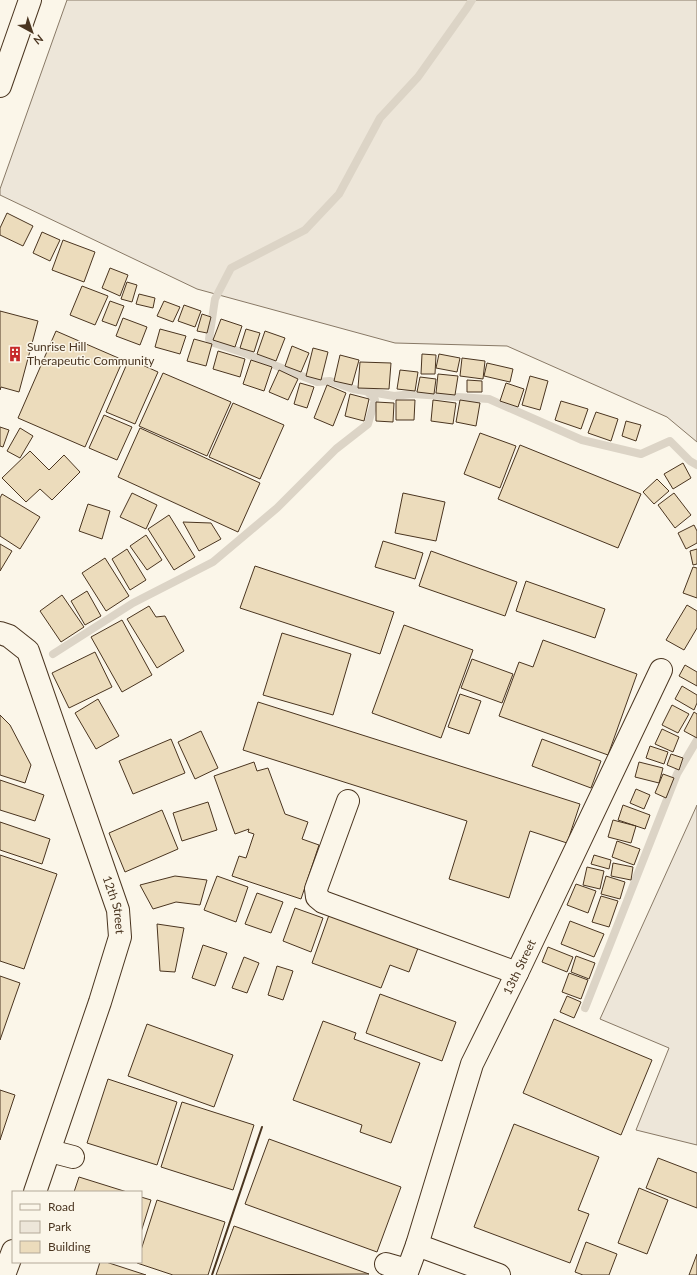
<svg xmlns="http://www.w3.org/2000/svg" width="697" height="1275" viewBox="0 0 697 1275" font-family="Lato,sans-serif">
<rect width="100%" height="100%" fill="#fbf6e9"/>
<!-- green -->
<path fill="#ede6d9" stroke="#887966" d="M67,0h630v442l-30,-25 -160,-71 -112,-3 -198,-54 -197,-94v-6z
M697,805v340l-61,-15 33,-82 -69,-29z"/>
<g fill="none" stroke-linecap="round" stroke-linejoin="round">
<!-- stream -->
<path stroke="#dcd4c6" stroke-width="8" d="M472,0l-5,8 -49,69 -38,41 -41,76 -34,36 -74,38 -16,31 -6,40 5,4 30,10 73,29 13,-1 23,8 41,7 18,-2 77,5 93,41 59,14 29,-13 20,20 7,4
M53,654l80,-51 80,-41 64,-54 59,-59 32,-25 7,-24 -8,-9
M585,1008l92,-234 20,-34"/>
</g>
<!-- building -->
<path fill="#ecdcbc" stroke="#4a3520" d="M7,213l26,13 -10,20 -23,-11v-7z
M42,232l18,8 -10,21 -17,-8z
M63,240l32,12 -11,30 -32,-12z
M110,268l18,7 -8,21 -18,-8z
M127,282l10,3 -5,17 -11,-3z
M82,286l26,10 -13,29 -25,-10z
M139,294l16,4 -2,10 -17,-4z
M110,301l14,5 -8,20 -14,-5z
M164,301l16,6 -7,15 -16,-6z
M184,305l17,6 -6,16 -17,-6z
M0,311l38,10 -19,71 -18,-5 -1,3z
M202,314l9,3 -4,16 -10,-2z
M123,318l24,9 -7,18 -24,-9z
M221,319l21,7 -7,21 -22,-7z
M160,329l26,7 -6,18 -25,-7z
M246,329l14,4 -6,19 -14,-4z
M56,331l67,29 -38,87 -67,-29z
M265,331l20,7 -9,23 -19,-7z
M194,339l18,5 -6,22 -19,-5z
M292,346l17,7 -8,19 -16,-6z
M313,348l15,4 -7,28 -15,-4z
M218,351l27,8 -5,18 -27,-8z
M422,354l14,1 -1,19h-14z
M439,354l21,4 -3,14 -21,-4z
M340,355l19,5 -7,25 -18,-4z
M462,358l23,3 -2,18 -23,-3z
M129,359l29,13 -23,52 -29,-12z
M251,360l21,7 -8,24 -21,-7z
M360,362l31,1 -2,26 -31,-1z
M487,363l26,6 -3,13 -26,-6z
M279,370l19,9 -10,21 -19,-8z
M400,370l18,2 -3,19 -18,-2z
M163,373l68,29 -24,54 -68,-30z
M438,374l20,2 -3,19 -19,-2z
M530,376l18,5 -8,29 -18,-5z
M420,377l16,2 -2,15 -17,-2z
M467,380l15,1v11h-15z
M300,383l14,4 -7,21 -13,-4z
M506,383l18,6 -6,18 -18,-6z
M327,385l19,8 -13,33 -19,-8z
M350,394l19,5 -5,22 -19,-5z
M396,400h19l-1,20h-18z
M433,400l23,3 -3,21 -22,-3z
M460,400l20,3 -4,23 -20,-4z
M561,401l27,8 -7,20 -26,-9z
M376,402l18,1 -1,19 -17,-1z
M233,403l51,22 -24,54 -51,-22z
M596,412l22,7 -7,22 -23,-8z
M104,415l28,12 -15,33 -28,-12z
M626,421l15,4 -5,16 -14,-5z
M0,427l9,3 -6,17 -3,-1z
M20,428l13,8 -13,22 -13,-7z
M140,428l120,55 -22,49 -120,-55z
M480,433l36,13 -16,42 -36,-14z
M520,445l121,49 -23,54 -120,-49z
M30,451l19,19 15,-15 16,17 -28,28 -12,-11 -14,13 -24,-24z
M683,463l8,15 -18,11 -9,-15z
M657,479l12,12 -15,13 -11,-12z
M132,493l25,12 -11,24 -26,-12z
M403,493l42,9 -9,39 -41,-8z
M674,493l17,22 -16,13 -17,-23z
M2,494l38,23 -20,32 -20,-13v-38z
M88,504l22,7 -8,28 -23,-8z
M169,515l26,42 -21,13 -26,-41z
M183,522l28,1 10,16 -22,12z
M694,525l3,6v12l-11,6 -8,-16z
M146,535l16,25 -15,10 -17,-24z
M383,541l40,12 -8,26 -40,-12z
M0,544l12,7 -12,20z
M127,549l19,31 -16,10 -18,-31z
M697,549v15l-4,1 -3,-14z
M431,551l86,31 -12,34 -86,-30z
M105,558l24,38 -23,15 -24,-38z
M255,566l139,46 -14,42 -140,-46z
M693,567l4,1v30l-14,-5z
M526,581l79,28 -10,29 -79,-27z
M87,591l14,25 -16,9 -14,-24z
M62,595l22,32 -23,15 -21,-31z
M687,605l10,6v17l-13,22 -18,-10z
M149,606l7,11 9,-1 19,35 -27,17 -30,-49z
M122,620l30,55 -30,17 -31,-55z
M404,625l69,25 -32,88 -69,-25z
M282,633l69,21 -18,61 -70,-20z
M543,640l94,34 -29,81 -109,-39 20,-54 14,5z
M95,652l17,35 -43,21 -17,-35z
M472,659l41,15 -11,29 -41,-15z
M685,665l12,7v14l-18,-10z
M682,686l15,9v8l-3,7 -19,-11z
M460,694l21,7 -12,33 -21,-7z
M98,699l21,37 -23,13 -21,-36z
M258,702l322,102 -13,39 -37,-12 -21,67 -60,-19 18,-58 -224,-71z
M672,705l17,9 -11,19 -16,-8z
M694,712l3,2v24l-13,-7z
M0,715l10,10 21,40 -6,18 -25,-8z
M662,729l17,8 -6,15 -18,-8z
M201,731l17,37 -23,11 -17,-37z
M171,739l14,34 -52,21 -14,-33z
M542,739l59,22 -10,27 -59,-22z
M650,746l18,6 -4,12 -18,-6z
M671,754l12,4 -4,12 -12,-5z
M254,762l3,9 11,-3 17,46 23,8 -6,17 17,6 -18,54 -69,-23 7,-20 7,2 8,-24 -6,-2 1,-3 -14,5 -21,-58z
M639,762l24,6 -4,15 -24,-6z
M663,774l11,4 -8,20 -11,-5z
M0,780l44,15 -9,26 -35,-11z
M636,789l14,6 -6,14 -14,-6z
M208,802l9,28 -35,11 -9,-28z
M623,805l27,10 -5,14 -27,-9z
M162,810l16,39 -53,23 -16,-39z
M613,820l23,6 -5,17 -23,-6z
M0,822l50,17 -8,25 -42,-14z
M617,841l23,8 -6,16 -22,-8z
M0,855l57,19 -33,95 -24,-8z
M594,855l17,5 -2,9 -18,-5z
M613,863l20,4 -2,13 -20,-4z
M587,867l17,4 -4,18 -17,-4z
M175,876l32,4 -7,25 -24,-3 -23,7 -13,-24z
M217,876l31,11 -12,35 -32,-12z
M606,876l19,6 -5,17 -19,-5z
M576,884l20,7 -8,22 -21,-8z
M257,893l26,9 -12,31 -26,-9z
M601,896l17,5 -9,26 -17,-5z
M295,908l28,10 -12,34 -28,-11z
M329,915l89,33 -9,24 -19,-7 -9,23 -69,-25z
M570,921l34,13 -10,23 -33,-13z
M157,924l27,4 -9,44 -15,-1z
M203,945l24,8 -12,33 -23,-8z
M548,947l25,10 -6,15 -25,-10z
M576,956l19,7 -6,16 -18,-7z
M244,957l15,6 -12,30 -15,-5z
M277,966l16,5 -10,29 -15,-5z
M569,973l19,7 -7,19 -19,-7z
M0,976l20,7 -20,57z
M380,994l76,28 -14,39 -76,-28z
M567,996l14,6 -7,16 -14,-6z
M554,1019l98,41 -31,75 -98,-42z
M323,1021l33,12 -2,6 66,24 -29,80 -31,-11 2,-7 -69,-25z
M147,1024l86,31 -19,52 -86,-31z
M108,1079l69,23 -20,63 -70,-22z
M0,1090l15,5 -15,45z
M182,1102l72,23 -21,65 -72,-23z
M514,1124l85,33 -21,53 11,4 -19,49 -96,-36z
M269,1139l132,48 -24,65 -132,-48z
M658,1158l39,15v35l-51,-20z
M79,1177l48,15h-53z
M639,1188l29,12 -21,54 -29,-11z
M141,1197l10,3 -10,32z
M157,1200l68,22 -17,53h-35l-36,-12v-1h4v-12z
M234,1226l135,48 -153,1z
M586,1242l31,12 -8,21h-26l-8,-3z
M697,1254v21h-8z
M100,1262h6l40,13h-50z"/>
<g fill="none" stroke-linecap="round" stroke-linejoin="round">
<defs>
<g id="minor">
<path d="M0,86l30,-86"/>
<path id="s1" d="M0,633l9,3 19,15 90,259 2,27 -20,65 -65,190"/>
<path d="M348,801l-32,88 1,8 6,5 194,71"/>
<path d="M50,1151l23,6"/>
<path d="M417,1245l82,30"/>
<path d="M386,1264l21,6"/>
<path d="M4,1275l9,-24"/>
<path id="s2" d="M406,1275l11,-30 55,-181 45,-91 144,-303"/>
</g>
</defs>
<!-- minor casing -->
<use href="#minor" stroke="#4a3520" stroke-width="24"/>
<!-- minor -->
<use href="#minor" stroke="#fbf6e9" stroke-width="22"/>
<!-- wall -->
<path stroke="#4a3520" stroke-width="2" d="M212,1275l50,-148"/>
</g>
<!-- icons -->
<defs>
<symbol id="building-bare" viewBox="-9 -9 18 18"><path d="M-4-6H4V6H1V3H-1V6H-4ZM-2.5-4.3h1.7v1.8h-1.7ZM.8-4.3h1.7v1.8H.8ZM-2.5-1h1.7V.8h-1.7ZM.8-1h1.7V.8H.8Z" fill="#c62828" stroke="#fbf6e9" stroke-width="2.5" paint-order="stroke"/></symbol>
</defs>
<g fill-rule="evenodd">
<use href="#building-bare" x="4" y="343" width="22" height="22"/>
</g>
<g text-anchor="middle" stroke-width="3" stroke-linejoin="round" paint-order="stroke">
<!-- poi labels -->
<g font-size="12" fill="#4a3520" stroke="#fbf6e9" text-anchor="start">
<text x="27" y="351">Sunrise Hill<tspan x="27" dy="14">Therapeutic Community</tspan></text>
</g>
<!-- street labels -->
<g font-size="12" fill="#4a3520" stroke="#fbf6e9">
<text dy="4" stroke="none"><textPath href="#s1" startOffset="302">12th Street</textPath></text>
<text dy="4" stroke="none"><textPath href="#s2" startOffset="329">13th Street</textPath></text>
</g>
</g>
<!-- legend -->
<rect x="12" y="1191" width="130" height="72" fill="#fbf6e9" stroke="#b4a999"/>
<rect x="20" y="1204" width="20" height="6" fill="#fbf6e9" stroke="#b4a999"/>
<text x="48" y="1211" font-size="12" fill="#4a3520">Road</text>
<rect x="20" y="1221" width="20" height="12" fill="#ede6d9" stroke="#b4a999"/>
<text x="48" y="1231" font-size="12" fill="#4a3520">Park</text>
<rect x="20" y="1241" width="20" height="12" fill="#ecdcbc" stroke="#b4a999"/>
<text x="48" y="1251" font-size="12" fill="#4a3520">Building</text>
<!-- north arrow -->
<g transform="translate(32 32) rotate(140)" stroke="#fbf6e9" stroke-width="3" paint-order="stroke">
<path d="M0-3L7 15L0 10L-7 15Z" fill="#4a3520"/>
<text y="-6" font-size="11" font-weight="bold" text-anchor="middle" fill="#4a3520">N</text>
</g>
</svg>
